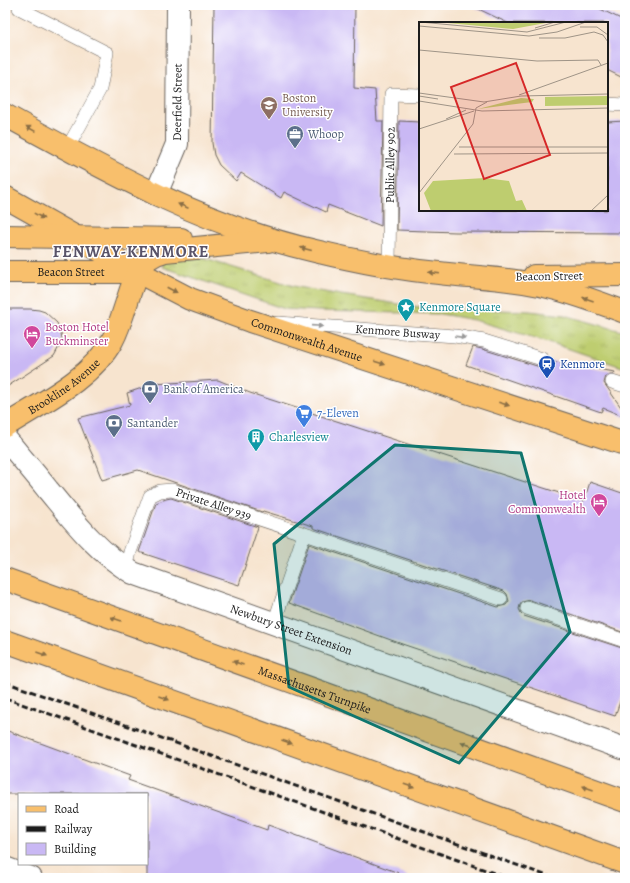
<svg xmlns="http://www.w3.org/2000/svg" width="630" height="883" viewBox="0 0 630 883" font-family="Alegreya,serif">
<defs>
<pattern id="grass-tufts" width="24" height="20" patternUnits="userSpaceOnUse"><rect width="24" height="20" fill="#becd6f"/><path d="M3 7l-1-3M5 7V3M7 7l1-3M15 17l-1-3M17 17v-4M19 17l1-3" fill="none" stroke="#a3af60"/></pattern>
</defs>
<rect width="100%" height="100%" fill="#fff"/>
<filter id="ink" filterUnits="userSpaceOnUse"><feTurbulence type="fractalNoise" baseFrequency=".025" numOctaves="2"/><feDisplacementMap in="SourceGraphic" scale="8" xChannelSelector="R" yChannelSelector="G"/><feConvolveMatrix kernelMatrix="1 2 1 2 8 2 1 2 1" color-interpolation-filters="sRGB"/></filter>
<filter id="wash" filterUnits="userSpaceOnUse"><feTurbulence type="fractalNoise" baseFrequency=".012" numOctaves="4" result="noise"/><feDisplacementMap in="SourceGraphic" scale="16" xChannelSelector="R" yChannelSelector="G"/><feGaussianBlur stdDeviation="0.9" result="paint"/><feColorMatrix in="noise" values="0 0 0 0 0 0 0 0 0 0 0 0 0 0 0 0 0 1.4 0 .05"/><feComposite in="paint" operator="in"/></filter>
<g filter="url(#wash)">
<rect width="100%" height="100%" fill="#f7e4cf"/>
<!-- grass -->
<path fill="url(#grass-tufts)" stroke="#6d7446" d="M188,258l17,1 92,28 44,8 63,10 23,3 102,3 35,4 61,17v36l-76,-26 -75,-22 -33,-6 -122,-3 -34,-2 -123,-42v-4l4,-3z"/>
<g id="blocks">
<!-- building -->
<path fill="#c9b8f4" d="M214,5h141l-1,83 21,2 2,31h6l-2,105 -53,-21 -2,7 -42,-20 -3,6 -40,-25 -5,8 -17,-16 -5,-10 -2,-12z
M470,5h122l33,16v58l-18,-9v-47h-99z
M399,121l21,1v88h187v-88l18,-1v112l-169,-1 -59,-2z
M5,309h25l9,1 6,2 12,11 3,6 2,9 -2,7 -6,11 -49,32z
M473,347l9,2 58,18 7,-2 3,-4 65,11 -1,2h-4l-4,2 -2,7 21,30v4l-22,-9 -2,4 -135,-47z
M218,380l32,13 334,108 6,-19 35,12v139l-95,-33 -8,2 -2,3 -1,4 2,4 3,3 101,33v38l-10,29 -213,-72 -113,-41 20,-59 189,63 8,-2 3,-4 -2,-7 -3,-3 -191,-63v-2l-50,-15 -1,1 -124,-42 -36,10 -24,-62 52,-13 -3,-12 27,-9z
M171,498l87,29 -19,58 -100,-33 17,-49 10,-4z
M5,730l125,46 -2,4 139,50 1,-5 139,51v2h-260v-84h-142z"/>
</g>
</g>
<g filter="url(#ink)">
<use href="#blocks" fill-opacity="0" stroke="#69625b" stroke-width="1"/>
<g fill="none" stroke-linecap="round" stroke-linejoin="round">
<defs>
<g id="lane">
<path d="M19,8l88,45 -7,36 -33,60"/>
<path d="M607,104l18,1"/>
<path id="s1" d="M389,266l2,-172 29,1"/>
<path id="s2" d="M278,323l177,13 29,5 58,18"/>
<path d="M612,382l13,4"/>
<path id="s3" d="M126,569l4,-17 20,-56 10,-5 12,-1 329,109"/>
<path d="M527,608l98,33"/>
<path d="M274,623l30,-89"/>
</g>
<g id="street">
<path id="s4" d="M156,194l21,-50 1,-139"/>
<path id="s5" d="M5,438c14,17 29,34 43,52 25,30 50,63 85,83l492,176"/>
<path d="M5,868l26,10"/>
</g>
<g id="primary">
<path d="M5,115c98,54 200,111 310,136 41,10 82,18 124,22 33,4 68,5 101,12 29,6 57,17 85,27"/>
<path id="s6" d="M5,197l133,75 52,27 60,22 375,123"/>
<path d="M5,236l176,3"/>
<path id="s7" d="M5,272h131"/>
<path d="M534,276l91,-1"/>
<path id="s8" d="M5,426c36,-23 86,-47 107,-85 12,-23 16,-49 27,-72 6,-10 14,-15 26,-18l103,-10"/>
</g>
<g id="highway">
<path id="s9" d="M5,579l620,222"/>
<path d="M5,641l620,222"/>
</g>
</defs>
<!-- lane casing -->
<use href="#lane" stroke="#69625b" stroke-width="14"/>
<!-- street casing -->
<use href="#street" stroke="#69625b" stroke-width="24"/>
<!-- primary casing -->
<use href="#primary" stroke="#69625b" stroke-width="24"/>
<!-- highway casing -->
<use href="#highway" stroke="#69625b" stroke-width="24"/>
<!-- lane -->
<use href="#lane" stroke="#fff" stroke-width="13"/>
<!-- street -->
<use href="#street" stroke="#fff" stroke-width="22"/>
<!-- primary -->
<use href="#primary" stroke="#f8bf6c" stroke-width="22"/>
<!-- highway -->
<use href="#highway" stroke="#f8bf6c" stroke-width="22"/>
<!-- rail -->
<path stroke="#1c1c1c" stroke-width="3" stroke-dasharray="6 3" stroke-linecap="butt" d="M5,682l548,196
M5,698l503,180"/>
</g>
<!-- one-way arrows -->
<defs><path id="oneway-solid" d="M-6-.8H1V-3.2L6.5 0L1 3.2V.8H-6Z"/></defs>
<g fill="#8a6e44">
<use href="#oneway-solid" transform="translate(31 129) rotate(-151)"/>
<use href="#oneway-solid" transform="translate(183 206) rotate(-157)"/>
<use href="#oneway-solid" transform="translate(39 216) rotate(29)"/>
<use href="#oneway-solid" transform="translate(306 249) rotate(-165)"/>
<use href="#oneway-solid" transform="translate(434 273) rotate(-173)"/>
<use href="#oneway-solid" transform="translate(172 290) rotate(27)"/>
<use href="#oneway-solid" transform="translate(588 299) rotate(-161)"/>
<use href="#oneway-solid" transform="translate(380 363) rotate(18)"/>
<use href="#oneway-solid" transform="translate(504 404) rotate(18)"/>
<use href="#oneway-solid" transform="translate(116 619) rotate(-160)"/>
<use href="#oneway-solid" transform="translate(42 654) rotate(20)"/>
<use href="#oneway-solid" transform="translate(238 663) rotate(-160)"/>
<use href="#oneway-solid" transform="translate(164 698) rotate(20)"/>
<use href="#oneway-solid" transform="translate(287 742) rotate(20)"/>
<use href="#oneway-solid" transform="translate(466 744) rotate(-160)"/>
<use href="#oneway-solid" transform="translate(409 786) rotate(20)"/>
<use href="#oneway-solid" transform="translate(588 788) rotate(-160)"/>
</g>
<g fill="#999">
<use href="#oneway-solid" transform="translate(317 326) rotate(4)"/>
<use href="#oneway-solid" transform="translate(460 337) rotate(8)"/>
</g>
</g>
<!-- marked area -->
<path fill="#0f766e" fill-opacity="0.2" stroke="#0f766e" stroke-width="3" stroke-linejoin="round" d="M395,445l126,8 49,179 -111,131 -170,-76 -15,-143z"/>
<!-- icons -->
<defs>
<symbol id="university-pin" viewBox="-11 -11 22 30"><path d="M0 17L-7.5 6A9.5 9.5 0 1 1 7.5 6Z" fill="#8d6e63" stroke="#fff"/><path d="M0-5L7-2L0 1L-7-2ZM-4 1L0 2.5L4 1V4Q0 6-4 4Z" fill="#fff"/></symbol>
<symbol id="office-pin" viewBox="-11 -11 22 30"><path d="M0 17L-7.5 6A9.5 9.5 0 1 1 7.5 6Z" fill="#5c6f8a" stroke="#fff"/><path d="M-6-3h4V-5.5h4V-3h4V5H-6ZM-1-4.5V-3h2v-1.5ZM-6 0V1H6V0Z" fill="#fff"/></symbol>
<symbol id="sight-pin" viewBox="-11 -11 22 30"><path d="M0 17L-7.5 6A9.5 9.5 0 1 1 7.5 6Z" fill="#0f9aa8" stroke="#fff"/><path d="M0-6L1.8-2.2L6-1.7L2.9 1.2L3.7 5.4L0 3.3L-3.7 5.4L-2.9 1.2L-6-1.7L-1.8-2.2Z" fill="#fff"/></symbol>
<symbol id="hotel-pin" viewBox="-11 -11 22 30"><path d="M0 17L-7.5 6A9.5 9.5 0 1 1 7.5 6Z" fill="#d1479c" stroke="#fff"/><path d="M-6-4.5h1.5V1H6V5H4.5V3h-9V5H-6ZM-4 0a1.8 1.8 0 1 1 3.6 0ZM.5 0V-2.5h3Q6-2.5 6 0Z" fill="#fff"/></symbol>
<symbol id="station-pin" viewBox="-11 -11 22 30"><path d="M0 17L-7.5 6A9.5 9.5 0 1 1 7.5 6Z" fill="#1a4fb4" stroke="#fff"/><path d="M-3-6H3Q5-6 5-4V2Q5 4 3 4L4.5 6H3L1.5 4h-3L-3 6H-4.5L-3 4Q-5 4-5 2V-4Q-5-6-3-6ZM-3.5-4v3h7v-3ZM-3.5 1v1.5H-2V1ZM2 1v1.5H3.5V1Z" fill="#fff"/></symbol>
<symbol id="bank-pin" viewBox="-11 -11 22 30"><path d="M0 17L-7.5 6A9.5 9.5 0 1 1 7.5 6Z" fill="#5c6f8a" stroke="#fff"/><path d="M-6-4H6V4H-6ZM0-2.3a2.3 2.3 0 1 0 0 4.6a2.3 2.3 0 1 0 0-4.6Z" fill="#fff"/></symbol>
<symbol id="supermarket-pin" viewBox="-11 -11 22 30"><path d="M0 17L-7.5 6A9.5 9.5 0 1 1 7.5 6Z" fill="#3f7fe0" stroke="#fff"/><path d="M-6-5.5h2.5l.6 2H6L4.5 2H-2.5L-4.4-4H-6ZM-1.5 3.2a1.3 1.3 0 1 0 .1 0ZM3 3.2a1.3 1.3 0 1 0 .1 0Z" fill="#fff"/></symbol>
<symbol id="building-pin" viewBox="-11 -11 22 30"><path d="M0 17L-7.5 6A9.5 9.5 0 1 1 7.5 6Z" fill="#0f9aa8" stroke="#fff"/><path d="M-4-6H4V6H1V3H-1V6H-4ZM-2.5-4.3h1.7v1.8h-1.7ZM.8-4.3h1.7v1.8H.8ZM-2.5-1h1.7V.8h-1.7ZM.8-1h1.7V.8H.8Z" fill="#fff"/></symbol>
</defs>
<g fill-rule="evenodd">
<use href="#university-pin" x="259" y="95" width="20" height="27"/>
<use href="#office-pin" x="285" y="124" width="20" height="27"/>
<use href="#sight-pin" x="396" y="297" width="20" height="27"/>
<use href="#hotel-pin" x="22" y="324" width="20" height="27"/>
<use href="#station-pin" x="537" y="354" width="20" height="27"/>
<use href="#bank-pin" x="140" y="379" width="20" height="27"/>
<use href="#supermarket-pin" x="294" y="403" width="20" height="27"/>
<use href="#bank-pin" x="104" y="413" width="20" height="27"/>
<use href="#building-pin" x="246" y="427" width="20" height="27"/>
<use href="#hotel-pin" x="589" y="492" width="20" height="27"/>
</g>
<g text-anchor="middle" stroke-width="3" stroke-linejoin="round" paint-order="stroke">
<!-- education labels -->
<g font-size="12" fill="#785e54" stroke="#fff" text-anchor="start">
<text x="282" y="102">Boston<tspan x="282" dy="14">University</tspan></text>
</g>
<!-- street labels -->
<g font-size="12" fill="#1c1c1c" stroke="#fff">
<text dy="4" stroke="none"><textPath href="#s4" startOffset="96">Deerfield Street</textPath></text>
<text dy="4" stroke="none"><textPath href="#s1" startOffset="101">Public Alley 902</textPath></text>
<text dy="4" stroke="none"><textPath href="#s7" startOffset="66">Beacon Street</textPath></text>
<text transform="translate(549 276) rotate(-1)" y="4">Beacon Street</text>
<text dy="4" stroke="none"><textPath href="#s2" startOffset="120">Kenmore Busway</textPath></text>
<text dy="4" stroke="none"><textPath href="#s6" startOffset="335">Commonwealth Avenue</textPath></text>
<text dy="4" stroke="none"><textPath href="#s8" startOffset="71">Brookline Avenue</textPath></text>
<text dy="4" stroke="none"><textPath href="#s3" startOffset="144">Private Alley 939</textPath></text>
<text dy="4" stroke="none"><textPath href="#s5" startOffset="355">Newbury Street Extension</textPath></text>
<text dy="4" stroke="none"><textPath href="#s9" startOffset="329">Massachusetts Turnpike</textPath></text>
</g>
<!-- service labels -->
<g font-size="12" fill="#4e5e75" stroke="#fff" text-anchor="start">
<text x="308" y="138">Whoop</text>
<text x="163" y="393">Bank of America</text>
<text x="127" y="427">Santander</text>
</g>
<!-- culture labels -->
<g font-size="12" fill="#0d838f" stroke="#fff" text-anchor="start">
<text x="419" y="311">Kenmore Square</text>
<text x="269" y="441">Charlesview</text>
</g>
<!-- hotel labels -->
<g font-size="12" fill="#b23c85" stroke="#fff" text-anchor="start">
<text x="45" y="331">Boston Hotel<tspan x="45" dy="14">Buckminster</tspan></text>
<text x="586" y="499" text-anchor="end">Hotel<tspan x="586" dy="14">Commonwealth</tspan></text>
</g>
<!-- transit labels -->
<g font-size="12" fill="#164399" stroke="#fff" text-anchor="start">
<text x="560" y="368">Kenmore</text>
</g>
<!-- shop labels -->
<g font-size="12" fill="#366cbe" stroke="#fff" text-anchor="start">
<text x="317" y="417">7-Eleven</text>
</g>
<!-- district labels -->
<g font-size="16" font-weight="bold" letter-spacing="1" fill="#595368" stroke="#fff">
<text x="131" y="257">FENWAY-KENMORE</text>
</g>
</g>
<!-- overview -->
<g transform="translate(419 22)">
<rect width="189" height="189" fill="#f7e4cf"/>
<path d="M102,76l13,1 -2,3 -54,7z" fill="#becd6f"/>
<path d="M18,0h114l-38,7zM189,74v9l-63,1v-9zM66,156l24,3 7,20 6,-1 5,11h-96l-7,-18 9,-12z" fill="#becd6f"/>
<path fill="none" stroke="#9f9487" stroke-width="1" d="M1,0l107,10 39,-10M0,4l110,10 28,-4 29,-10M161,5h17l11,8M116,6l20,-6M120,16h26l29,-6 9,3 5,7M0,28l118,11 61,-1 3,5M0,71l65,9 37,-6 87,-2M100,73l89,-32M0,74l19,3M0,79l63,10 126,-3M27,97l20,-9M0,107l55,-18M40,125h149M35,132l154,-1M0,171l54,-69 3,-16 11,-6M172,189l17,-16"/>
<path fill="#d62828" fill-opacity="0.15" stroke="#d62828" stroke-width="2" d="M97,41l34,92 -66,24 -33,-92z"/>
<rect width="189" height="189" fill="none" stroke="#1c1c1c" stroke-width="2"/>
</g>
<!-- margin -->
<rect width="630" height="883" fill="none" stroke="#fff" stroke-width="20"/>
<!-- legend -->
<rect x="18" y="793" width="130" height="72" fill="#ffffff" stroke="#a4a4a4"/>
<rect x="26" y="806" width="20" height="6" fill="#f8bf6c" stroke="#a4a4a4"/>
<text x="54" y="813" font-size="12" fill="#1c1c1c">Road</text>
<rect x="26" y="826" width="20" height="6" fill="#1c1c1c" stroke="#a4a4a4"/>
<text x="54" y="833" font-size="12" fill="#1c1c1c">Railway</text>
<rect x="26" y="843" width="20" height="12" fill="#c9b8f4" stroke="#a4a4a4"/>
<text x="54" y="853" font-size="12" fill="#1c1c1c">Building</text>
</svg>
